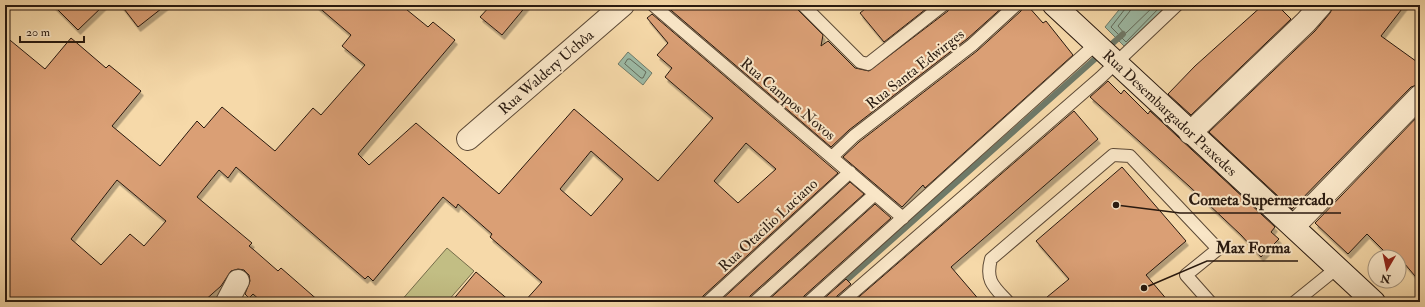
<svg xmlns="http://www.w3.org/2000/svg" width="1425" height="307" viewBox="0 0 1425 307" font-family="'IM FELL Double Pica',serif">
<defs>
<filter id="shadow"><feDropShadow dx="2.5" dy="4.5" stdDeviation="0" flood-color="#0004"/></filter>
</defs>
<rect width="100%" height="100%" fill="#f6d9a9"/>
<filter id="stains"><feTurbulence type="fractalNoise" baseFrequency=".005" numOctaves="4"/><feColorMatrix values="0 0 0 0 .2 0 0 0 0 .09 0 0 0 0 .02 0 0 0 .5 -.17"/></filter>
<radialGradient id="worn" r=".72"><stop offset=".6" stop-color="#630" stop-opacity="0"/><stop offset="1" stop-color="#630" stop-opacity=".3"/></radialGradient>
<!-- green -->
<path fill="#c2be84" stroke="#756c4a" d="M447,248l27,23 -27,31h-47z"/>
<!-- water -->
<path fill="#9dbaa5" stroke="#6e7a69" d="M1123,5h44l-41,43 -21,-21z
M628,52l24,21 -9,12 -25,-21z"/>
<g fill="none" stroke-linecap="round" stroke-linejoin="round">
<!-- shore -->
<path stroke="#626a5a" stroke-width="1" d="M1126,5l-1,4 -14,18 15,15 36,-37
M1131,5l-1,6 -12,15 7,8 30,-29
M628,59h2l16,13 -3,6h-2l-16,-14z"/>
<!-- stream -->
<path stroke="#6e7a69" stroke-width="6" d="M841,285l282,-251"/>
</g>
<!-- building -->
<path fill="#da9f74" stroke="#28190f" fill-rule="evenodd" filter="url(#shadow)" d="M53,5h51l-26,25z
M121,5h45l-28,22z
M316,5h85l27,22 5,-5 22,18 -97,114 11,11 47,-42 83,71 75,-85 84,72 55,-63 -48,-41 7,-9 -15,-13 11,-12 -21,-25 5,-4 186,159 -135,123 -2,6h-177l18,-20 -52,-45 2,-3 -34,-30 -2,4 -13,-11 -70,84 -5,-5 -3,3 -129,-112 -8,11 -9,-8 -22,27 55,46 -3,3 5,4 24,21 3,-3 39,34h-58l-9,-8 -4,4 -4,-4 5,-13 -1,-6 -5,-5 -6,-1 -7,2 -10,15 -18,16h-198v-266l40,33 26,-31 35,30 3,-3 32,26 -29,35 48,40 37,-45 7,7 18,-21 53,44 38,-43 8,7 44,-50 -23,-19 9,-11zM746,143l30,26 -38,34 -24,-22zM591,151l32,28 -32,37 -31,-27zM117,180l49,41 -22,25 -14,-12 -29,31 -30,-26z
M491,5h36l-25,30 -22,-18z
M665,5h131l2,5 25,25 -2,11 7,-5 27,27 14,3 79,-60 2,-6h55l-38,34 -118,91 -18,17z
M870,5h61l-47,37 -24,-29z
M1023,5h4l16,18 3,-2 27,34 -148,133 -2,-3 -21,22 -59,-50 16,-15 118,-91 44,-40z
M1263,5h14l14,14 -100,96 -23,-21 27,-28z
M1334,5h71l-24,31 39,28v20l-9,3 -119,122 -83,-77 106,-101 15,-18z
M1108,81l13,13 3,-4 24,24 2,-3 125,116 -4,5 8,7 -18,18 -20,-22 -52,-49 -99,-89z
M1074,111l24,28 -147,128 30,35h-128z
M1420,114v168l-21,-25h-9l-23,-23 -19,20 -33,-31z
M1122,167l64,74 -40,34 23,27h-128l28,-23 -33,-38z
M850,182l14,12 -114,102 -2,6h-29z
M875,204l16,14 -87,78 -2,6h-36z
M476,272l35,30h-60z
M846,279l5,5 -14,12 -2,6h-15z"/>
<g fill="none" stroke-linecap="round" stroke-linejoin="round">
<defs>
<path id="lane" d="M653,5l250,213
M803,5l57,57 8,2 75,-59
M832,157l22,-21 118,-91 44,-40
M708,302l142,-130
M755,302l120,-108
M809,302l287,-258
M842,302l258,-224 77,-73
M1008,302c-14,-15 -23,-21 -17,-43l122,-104 17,1 88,93 -32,26 24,27
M1295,302l42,-34"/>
<path id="street" d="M1190,133l116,-111 15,-17
M468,139l155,-134
M1294,226l126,-130
M227,302l11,-21"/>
<path id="secondary" d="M1054,5l320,297"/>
</defs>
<!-- lane casing -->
<use href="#lane" stroke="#5c4936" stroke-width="14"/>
<!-- street casing -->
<use href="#street" stroke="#5c4936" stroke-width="24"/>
<!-- secondary casing -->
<use href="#secondary" stroke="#28190f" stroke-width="24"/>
<!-- lane -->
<use href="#lane" stroke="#f9e6c7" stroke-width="12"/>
<!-- street -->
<use href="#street" stroke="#f9e6c7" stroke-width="22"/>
<!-- secondary -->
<use href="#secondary" stroke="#f9e6c7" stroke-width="22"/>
</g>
<g text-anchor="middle" stroke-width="4" stroke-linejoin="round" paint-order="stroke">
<!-- street labels -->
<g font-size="15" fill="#28190f" stroke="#f9e6c7">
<text transform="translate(915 69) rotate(-38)" y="5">Rua Santa Edwirges</text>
<text transform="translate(546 72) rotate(-41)" y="5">Rua Waldery Uchôa</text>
<text transform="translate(788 99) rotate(40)" y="5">Rua Campos Novos</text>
<text transform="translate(1170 113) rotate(43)" y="5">Rua Desembargador Praxedes</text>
<text transform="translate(768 225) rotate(-43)" y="5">Rua Otacilio Luciano</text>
</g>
</g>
<!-- callouts -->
<path fill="none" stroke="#28190f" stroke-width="1.5" d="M1116 205L1180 213H1341M1144 288L1207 261H1298"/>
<g fill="#28190f" stroke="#f9e6c7" stroke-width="1.5">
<circle cx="1116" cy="205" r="4"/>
<circle cx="1144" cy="288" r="4"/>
</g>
<g font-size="16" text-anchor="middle" font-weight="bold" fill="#28190f" stroke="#f9e6c7" stroke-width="4" stroke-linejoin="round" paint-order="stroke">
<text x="1261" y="205">Cometa Supermercado</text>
<text x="1253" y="253">Max Forma</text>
</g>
<!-- margin -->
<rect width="1425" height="307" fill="none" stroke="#f6d9a9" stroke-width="20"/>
<rect x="6" y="6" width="1413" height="295" fill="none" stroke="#28190f" stroke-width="2"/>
<rect x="10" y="10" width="1405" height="287" fill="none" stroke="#28190f"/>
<!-- north arrow -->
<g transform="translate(1387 269) rotate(189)"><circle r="19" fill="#f9e6c7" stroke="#a5947d"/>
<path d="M0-3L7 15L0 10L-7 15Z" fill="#8f2418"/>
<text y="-6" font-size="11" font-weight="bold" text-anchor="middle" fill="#28190f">N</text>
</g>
<!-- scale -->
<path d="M20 36v6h64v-6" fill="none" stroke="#28190f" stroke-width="2"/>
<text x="26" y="36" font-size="12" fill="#28190f" stroke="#f9e6c7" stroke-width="3" paint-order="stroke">20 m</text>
<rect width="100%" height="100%" filter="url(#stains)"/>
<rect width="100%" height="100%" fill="url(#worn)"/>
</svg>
